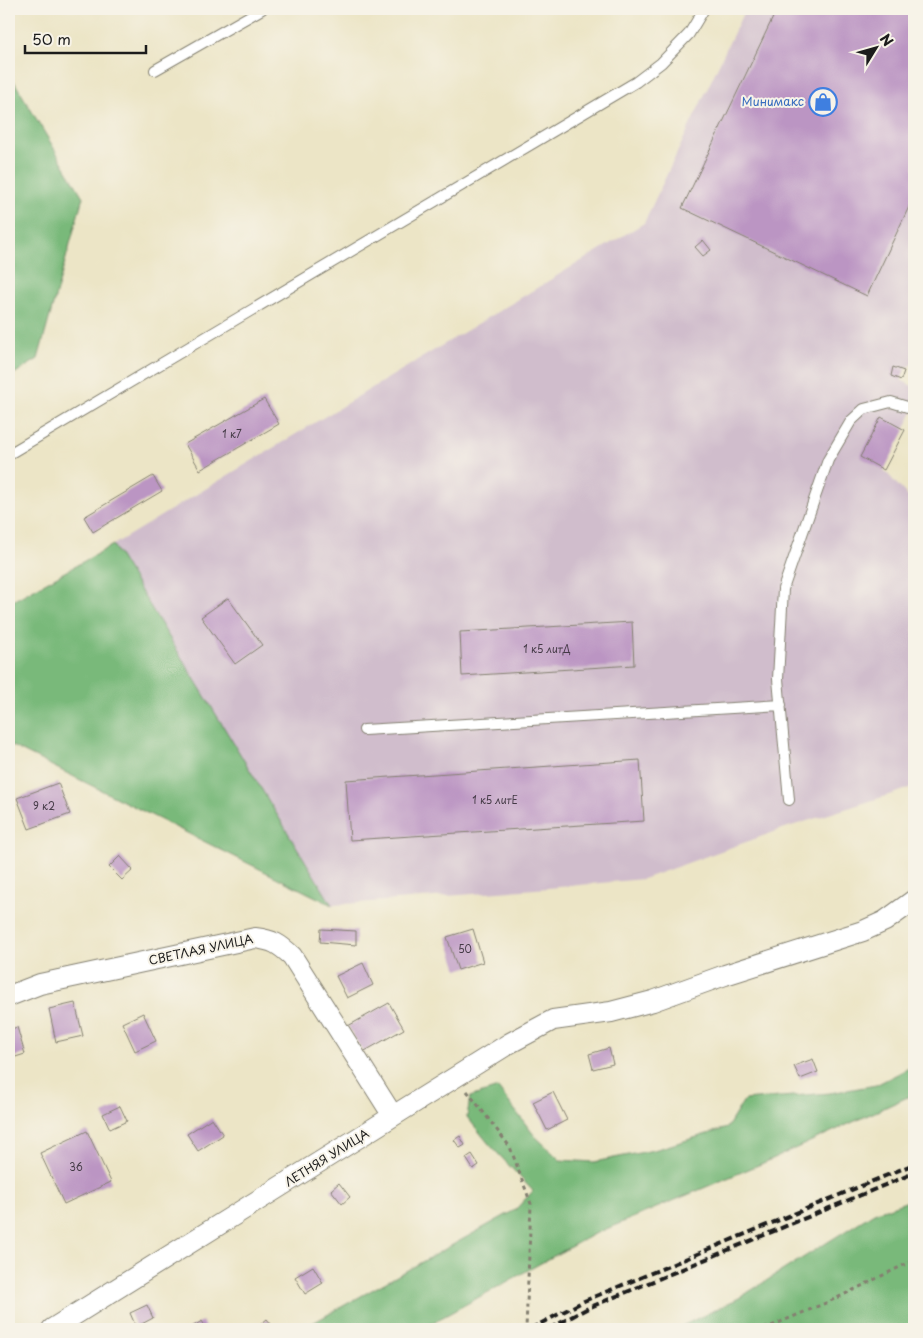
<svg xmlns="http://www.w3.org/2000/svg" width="923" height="1338" viewBox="0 0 923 1338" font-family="'Playpen Sans',sans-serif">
<rect width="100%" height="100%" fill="#f7f3e8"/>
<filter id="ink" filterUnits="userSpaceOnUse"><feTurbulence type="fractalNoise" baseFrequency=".02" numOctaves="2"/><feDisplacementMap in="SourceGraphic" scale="10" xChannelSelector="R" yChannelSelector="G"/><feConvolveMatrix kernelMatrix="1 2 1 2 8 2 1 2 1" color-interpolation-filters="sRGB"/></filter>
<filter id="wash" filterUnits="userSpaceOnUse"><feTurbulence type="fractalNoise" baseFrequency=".0096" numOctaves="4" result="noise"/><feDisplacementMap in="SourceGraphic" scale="20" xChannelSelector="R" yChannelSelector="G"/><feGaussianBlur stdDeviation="1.12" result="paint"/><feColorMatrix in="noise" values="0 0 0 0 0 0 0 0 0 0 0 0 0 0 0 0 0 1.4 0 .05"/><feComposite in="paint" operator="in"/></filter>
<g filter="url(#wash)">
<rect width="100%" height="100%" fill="#ece5c6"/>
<!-- industrial -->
<path fill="#d0bdcc" d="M745,9h169v353l-10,9 -3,9 13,7v23l-30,60 30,33v284l-129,41 -142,51 -95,9 -216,17 -219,-360 531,-322z"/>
<!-- forest -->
<path fill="#79b97a" stroke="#4a6a4b" d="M9,73l74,124 -45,162 -29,18z
M113,545l219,360 -320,-159 -3,2v-145z
M911,1067l3,3v23l-2,2 -144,66 -176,74 -171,94h-119l213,-119 18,-19 -44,-47 -22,-27 3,-20 28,-9 36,47 26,25 34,2 60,-12 73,-22 17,-28 86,-7 46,-8z
M914,1199v130h-238l63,-31 135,-85z"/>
<g id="blocks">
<!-- building -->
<path fill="#bb95c3" d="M777,9h137v187l-47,100 -185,-88z
M703,240l8,10 -8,6 -8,-9z
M893,367l11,4 -3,9 -10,-4z
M264,399l15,25 -79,46 -15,-26z
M881,417l24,13 -21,40 -24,-13z
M153,476l9,15 -69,41 -9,-15z
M228,598l34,47 -27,19 -34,-47z
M632,622l2,43 -172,11 -2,-44z
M640,760l4,61 -294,19 -4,-60z
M58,783l12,31 -41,15 -12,-31z
M120,856l13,14 -11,10 -13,-13z
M321,929l35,2v14l-36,-3z
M473,929l10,33 -25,8 -11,-33z
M363,963l10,22 -26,13 -11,-22z
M75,1003l8,33 -27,6 -7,-33z
M389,1003l15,26 -41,23 -15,-26z
M143,1013l13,28 -21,10 -13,-28z
M17,1027l8,27 -16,5v-29z
M609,1048l4,16 -20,5 -4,-15z
M813,1059l5,13 -18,7 -6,-13z
M553,1092l14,28 -20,10 -14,-28z
M120,1106l7,15 -17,8 -7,-15z
M212,1118l11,17 -25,16 -11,-17z
M87,1131l24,51 -47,22 -24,-51z
M460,1136l5,9 -5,3 -6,-8z
M472,1154l7,11 -6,4 -7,-11z
M339,1183l11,14 -8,7 -11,-14z
M313,1266l10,17 -18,11 -10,-17z
M147,1305l6,13 -17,9 -6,-14z
M267,1319l8,10h-17l-1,-2z
M202,1321l5,8h-19z"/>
</g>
</g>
<g filter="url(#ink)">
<use href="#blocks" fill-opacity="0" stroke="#848071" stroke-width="1"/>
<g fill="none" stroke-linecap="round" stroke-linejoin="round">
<defs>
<path id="lane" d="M155,70l107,-61
M9,454l627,-372 25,-19 28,-29 15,-25
M364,730l417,-25
M789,800l-11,-121 5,-90 45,-129 23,-39 13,-12 27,-7 23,7"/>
<path id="street" d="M9,996l31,-12 215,-46c18,2 24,6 37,18l101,160
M52,1329l458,-286 43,-23 58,-8 42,-11 72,-26 138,-44 22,-10 29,-21"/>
</defs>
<!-- lane casing -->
<use href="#lane" stroke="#848071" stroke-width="12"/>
<!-- street casing -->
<use href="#street" stroke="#848071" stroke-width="22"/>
<!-- path -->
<path stroke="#848071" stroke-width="3" stroke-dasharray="4 4" stroke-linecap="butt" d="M467,1091l43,56 21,57 -5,125
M764,1329l71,-30 79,-39"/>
<!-- lane -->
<use href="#lane" stroke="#fff" stroke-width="10"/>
<!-- street -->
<use href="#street" stroke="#fff" stroke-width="20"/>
<!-- rail -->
<path stroke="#1c1c1c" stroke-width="4" stroke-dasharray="8 4" stroke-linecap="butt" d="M530,1329l54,-28 330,-137
M549,1329l39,-21 326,-135"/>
</g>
</g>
<!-- icons -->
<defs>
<symbol id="shop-ring" viewBox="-11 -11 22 22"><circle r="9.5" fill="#f7f3e8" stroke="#3f7fe0" stroke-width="1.5"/><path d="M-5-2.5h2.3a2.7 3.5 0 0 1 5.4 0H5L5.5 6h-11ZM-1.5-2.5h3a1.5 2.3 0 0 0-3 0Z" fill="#3f7fe0"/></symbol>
</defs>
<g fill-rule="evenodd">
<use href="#shop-ring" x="807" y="86" width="32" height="32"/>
</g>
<g text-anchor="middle" stroke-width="4" stroke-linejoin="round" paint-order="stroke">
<!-- number labels -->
<g font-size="10" fill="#443a46">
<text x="232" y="438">1 к7</text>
<text x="547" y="653">1 к5 литД</text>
<text x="495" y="804">1 к5 литЕ</text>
<text x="44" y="810">9 к2</text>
<text x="465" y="953">50</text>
<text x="76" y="1171">36</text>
</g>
<!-- shop labels -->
<g font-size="12" fill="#366cbe" stroke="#f7f3e8" text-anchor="end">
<text x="804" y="106">Минимакс</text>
</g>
<!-- street labels -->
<g font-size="12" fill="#1c1c1c" stroke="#f7f3e8">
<text transform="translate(201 950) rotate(-12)" y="4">СВЕТЛАЯ УЛИЦА</text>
<text transform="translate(327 1158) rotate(-32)" y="4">ЛЕТНЯЯ УЛИЦА</text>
</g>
</g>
<!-- margin -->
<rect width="923" height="1338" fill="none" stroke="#f7f3e8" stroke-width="30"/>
<!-- north arrow -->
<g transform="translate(876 48) rotate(53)" stroke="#f7f3e8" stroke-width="4" paint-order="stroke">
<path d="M0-4L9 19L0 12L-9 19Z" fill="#1c1c1c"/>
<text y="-8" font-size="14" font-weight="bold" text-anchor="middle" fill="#1c1c1c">N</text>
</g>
<!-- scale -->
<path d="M25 45v8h121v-8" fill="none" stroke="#1c1c1c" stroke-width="2.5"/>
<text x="32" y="45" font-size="15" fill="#1c1c1c" stroke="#f7f3e8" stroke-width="4" paint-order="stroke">50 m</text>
</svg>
